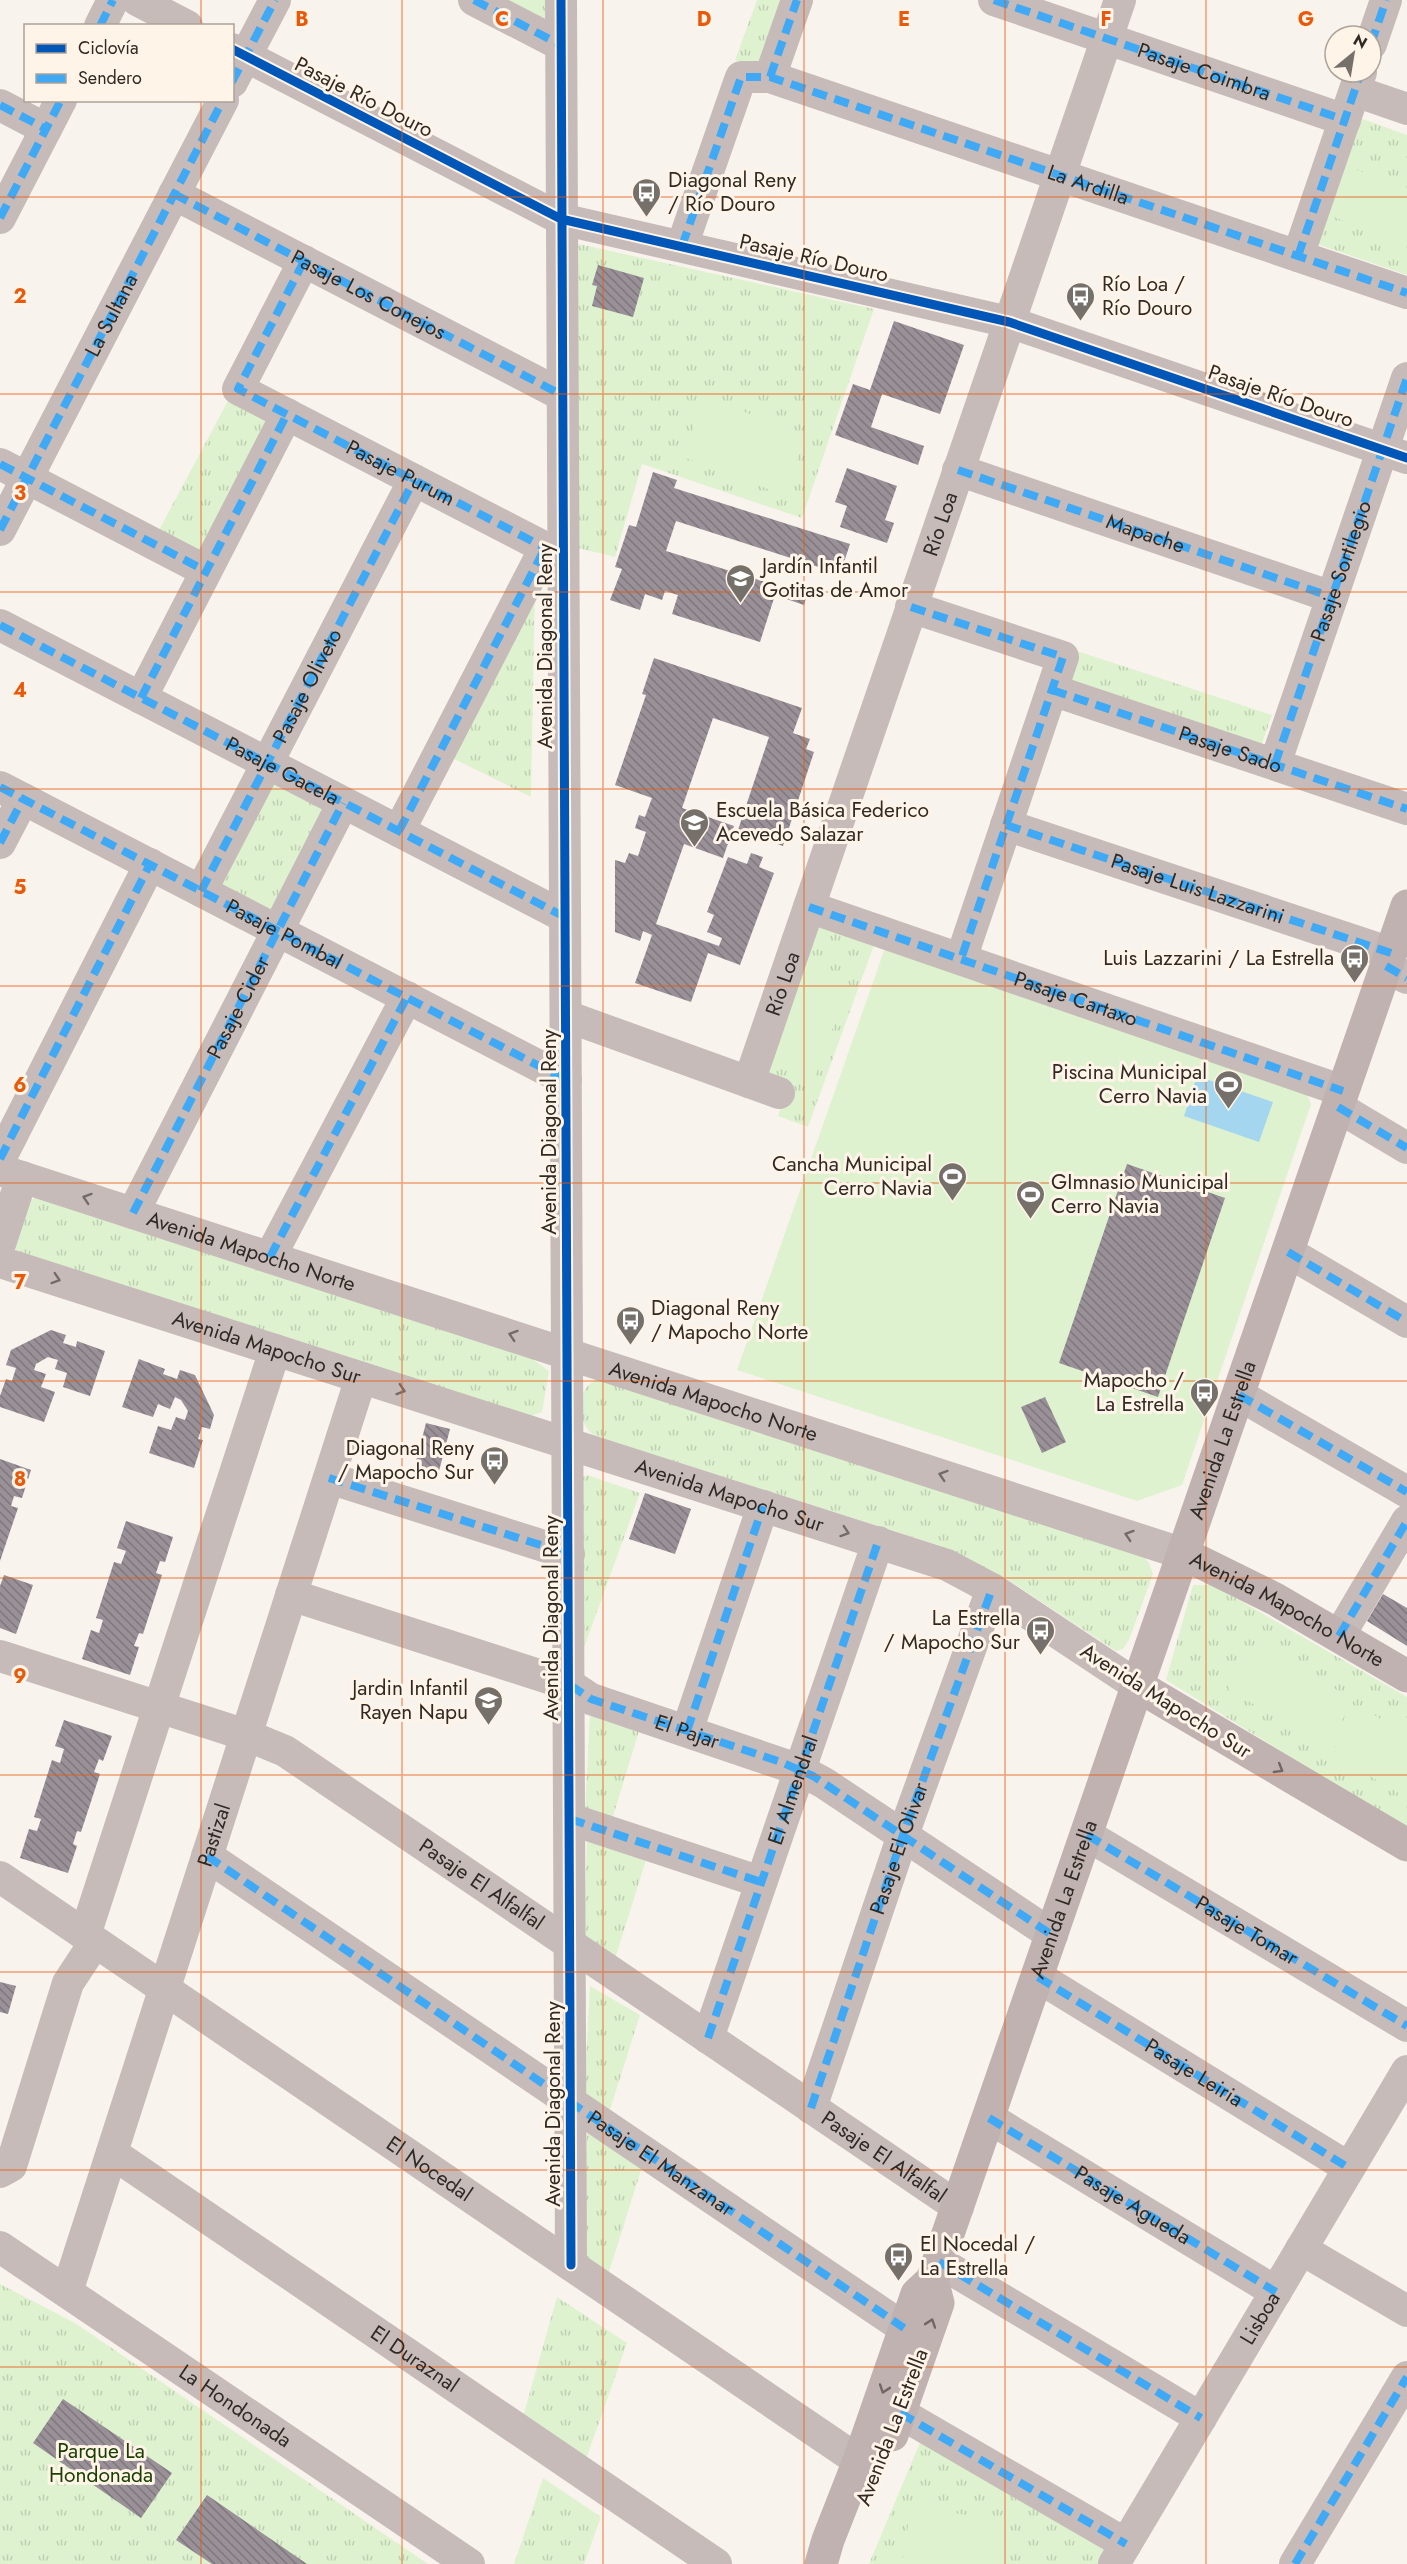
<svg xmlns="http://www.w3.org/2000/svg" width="1407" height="2564" viewBox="0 0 1407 2564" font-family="Jost,sans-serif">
<defs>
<pattern id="grass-tufts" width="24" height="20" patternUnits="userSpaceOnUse" patternTransform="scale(1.5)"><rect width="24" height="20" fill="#def2cf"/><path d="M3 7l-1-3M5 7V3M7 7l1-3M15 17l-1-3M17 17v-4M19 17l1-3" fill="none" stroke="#bfd0b2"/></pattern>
<pattern id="building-back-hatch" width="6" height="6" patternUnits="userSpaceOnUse" patternTransform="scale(1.5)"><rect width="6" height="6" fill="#9a9198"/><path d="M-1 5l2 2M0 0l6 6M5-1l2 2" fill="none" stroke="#7e777c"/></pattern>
</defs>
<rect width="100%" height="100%" fill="#f9f3ed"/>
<!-- grass -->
<path fill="url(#grass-tufts)" d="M493,0h59l-4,22z
M757,0h24l-24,68 -22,-8z
M1357,117l50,18v140l-99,-34z
M574,243l300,66 -72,209 -160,-54 -27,93 -41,-10z
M230,397l44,22 -69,136 -46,-25z
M535,582l-4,215 -85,-42z
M1071,649l201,66 -13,37 -196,-68z
M268,776l66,34 -59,109 -63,-34z
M811,922l63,23 -66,182 -30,-11 12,-34 -33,-12z
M36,1198l495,160 18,13 -7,41 -14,5 -508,-163 -11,-12 13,-41z
M601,1378l541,176 7,9 4,11 -24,66 -6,9 -7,2 -109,-72 -69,-34 -343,-109c-21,-14 -20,-51 6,-58z
M587,1475l53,18 -60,166 -1,-180z
M1193,1585h20l194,112v132l-241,-149z
M590,1713l49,18 -28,92 -26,-9z
M587,1838l60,19 -33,105 -30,-23z
M590,1986l50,29 -32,101 -24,-18z
M587,2133l55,34 -34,108 -27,-18z
M0,2284l75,39 353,241h-428z
M557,2297l70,46 -43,122 -62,-45z
M921,2440l188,107 -8,17h-232z
M543,2478l58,39 -17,47h-70z"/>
<!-- pitch -->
<path fill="#def2cf" d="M1344,165l63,24v56l-81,-31z
M705,397l101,38 -22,60 -101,-38z
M886,945l418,143 7,16 -129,381 -45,16 -400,-131z
M801,971l46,17 -32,89 -47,-17z
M1256,1642l98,58 -28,47 -98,-58z
M1359,1706l48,29v63l-76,-45z
M911,2506l98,16 -7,42h-100z"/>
<!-- water -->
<path fill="#a4d6ef" d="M1197,1076l76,26 -14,40 -75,-26z"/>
<!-- building -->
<path fill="url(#building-back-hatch)" d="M598,265l46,13 -11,39 -41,-11 5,-20 -5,-1z
M894,321l70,24 -24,69 -58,-20 -11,33 53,19 -6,19 -83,-30 18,-51 17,6z
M847,468l50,18 -12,34 9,3 -7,20 -47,-16 7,-21 -12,-4z
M653,472l24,8 -3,8 176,56 -10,30 -164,-53 -10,30 141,44 -3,10 -29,-10 -15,47 -88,-28 6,-19 -13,-4 -3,9 -17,-6 -5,16 -30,-10 12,-31 -7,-2 14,-42 7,2z
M654,658l148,50 -9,25 17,6 -4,10 8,3 -31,94 -45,-16 31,-93 -56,-19 -31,90 52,18 -11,32 -39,-14 -28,80 63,22 3,-8 -15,-6 7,-17 -7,-3 21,-55 19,7 4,-11 12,4 -4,10 15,6 -34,92 -32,-12 -17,49 -56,-19 17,-48 -9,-4 -3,10 -25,-9v-72l10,3 4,-10 9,3 8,-24 -11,-4 4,-13 6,2 7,-19 -37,-13 31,-90 -4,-1z
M1127,1164l98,34 -67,199 -99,-34z
M51,1330l15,5 -3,8 13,4 1,-6 28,10 -15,45 -27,-9 4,-14 -12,-4 3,-9 -10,-3 -12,7 -2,6 12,4 -5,13 14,5 -11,30 -44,-15v-11l6,-17 6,2 4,-13 -10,-3 5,-15z
M139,1359l26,10 -2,5 14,5 3,-9 15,5 19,40 -4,14 -8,-2 -4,12 5,1 -9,28 -45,-15 9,-27 13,4 5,-13 9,3 3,-9 -7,-11 -6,-3 -5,12 -12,-5 -5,13 -31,-10z
M1045,1397l21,45 -24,11 -21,-46z
M426,1423l24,6 -11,42 -24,-6z
M0,1459l31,11 -9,28 -8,-2 -3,10 7,2 -18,53z
M645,1493l46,16 -16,45 -46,-15z
M126,1521l47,16 -8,25 -5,-1 -4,12 6,2 -19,59 -4,-1 -5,13 5,1 -9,28 -48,-16 9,-29 8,3 4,-13 -7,-2 18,-56 7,2 5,-13 -9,-3z
M4,1575l29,10 -17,49 -16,-6v-42z
M1383,1594l24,14v38l-40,-25z
M64,1720l48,16 -9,25 -4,-2 -5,13 6,2 -19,58 -4,-1 -4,13 4,2 -9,27 -48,-15 9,-29 8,2 4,-12 -7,-2 18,-57 8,3 4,-14 -9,-3z
M0,1982l16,4 -8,28 -8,-2z
M63,2399l109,74 -31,45 -108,-75z
M207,2495l100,69h-95l-36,-24z"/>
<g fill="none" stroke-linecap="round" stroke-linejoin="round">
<!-- minor -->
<g stroke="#c6bbb9" stroke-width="32">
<path d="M137,0l50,26"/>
<path d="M474,0l87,45"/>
<path d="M561,0l10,2265"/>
<path d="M994,0l351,120"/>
<path d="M100,26l13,-26"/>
<path d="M1371,44l15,-44"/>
<path d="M232,49l329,170 448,103 398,136"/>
<path d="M770,77l27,-77"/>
<path d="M232,82l43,-82"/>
<path d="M1355,91l52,18"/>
<path d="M0,105l46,24"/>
<path d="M174,194l388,201"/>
<path d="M0,218l61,-118"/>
<path d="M682,246l59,-169h29l637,216"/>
<path d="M1298,256l63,-184"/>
<path d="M304,261l-66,128 325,168"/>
<path d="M0,464l206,107"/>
<path d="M958,470l374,127"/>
<path id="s1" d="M0,530l223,-430"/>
<path d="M911,607l152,50 -102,302"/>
<path d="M0,625l565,292"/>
<path d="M1052,690l355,119"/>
<path d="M141,698l146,-284"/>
<path d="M1275,764l132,-386"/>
<path id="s2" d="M0,787l566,293"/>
<path id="s3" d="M1006,825l385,128"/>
<path d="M399,831l146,-283"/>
<path d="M0,843l23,-44"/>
<path d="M201,891l213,-411"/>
<path d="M809,907l534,184"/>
<path d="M1386,966l21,12"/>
<path d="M566,1016l213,77"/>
<path id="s4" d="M749,1082l371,-1082"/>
<path d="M1338,1107l69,41"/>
<path d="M0,1159l150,-295"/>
<path id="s5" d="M0,1170l1184,384"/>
<path id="s6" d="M133,1213l210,-410"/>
<path d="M0,1244l22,-67"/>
<path d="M1288,1252l119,70"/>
<path d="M270,1257l137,-260"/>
<path id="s7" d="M0,1262l947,303 45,24 146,97"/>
<path d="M1239,1395l168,97"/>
<path d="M329,1478l240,76"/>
<path id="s8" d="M291,1595l279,90 21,14 209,71 24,13 228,152"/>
<path d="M1339,1636l68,-115"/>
<path id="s9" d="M0,1656l246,79 39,16 673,456"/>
<path d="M687,1731l76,-225"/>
<path d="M570,1819l191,63"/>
<path id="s10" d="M1087,1835l320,191"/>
<path id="s11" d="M207,1856l697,472"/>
<path id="s12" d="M0,1877l859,584"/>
<path d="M85,1935l190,-585"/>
<path id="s13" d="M1038,1977l311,191"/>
<path d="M708,2038l170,-496"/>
<path id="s14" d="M811,2108l92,-273 89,-246"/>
<path id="s15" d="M989,2118l287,174"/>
<path id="s16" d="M112,2153l604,411"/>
<path d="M0,2172l11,-6 57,-183 27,-41"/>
<path id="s17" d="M0,2247l469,317"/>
<path d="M1301,2249l106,62"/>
<path d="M939,2262l262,156"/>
<path id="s18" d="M67,2292l294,-914"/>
<path d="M900,2413l226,131"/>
<path id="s19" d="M1114,2564l293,-493"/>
<path d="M1295,2564l112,-187"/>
</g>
<!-- major -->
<g stroke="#c0b2b0" stroke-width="33">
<path id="s20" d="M1184,1554l91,45 132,77"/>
<path d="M1138,1686l269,159"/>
<path d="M892,2435l46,-132 -6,-23"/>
<path id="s21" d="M821,2564l7,-24 31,-79 58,-167 15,-14 475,-1374"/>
</g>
<!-- quiet -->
<g stroke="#3fa9f5" stroke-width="8" stroke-dasharray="15 8" stroke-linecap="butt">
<path d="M474,0l87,45"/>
<path id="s22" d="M994,0l351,120"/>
<path d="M100,26l13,-26"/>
<path d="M1371,44l15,-44"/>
<path d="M770,77l27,-77"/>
<path d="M232,82l43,-82"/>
<path d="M0,105l46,24"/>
<path id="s23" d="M174,194l388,201"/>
<path d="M0,218l61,-118"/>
<path id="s24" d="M682,246l59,-169h29l637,216"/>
<path d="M1298,256l63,-184"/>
<path id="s25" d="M304,261l-66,128 325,168"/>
<path d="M0,464l206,107"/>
<path id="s26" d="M958,470l374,127"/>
<path d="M0,530l223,-430"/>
<path d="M911,607l152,50 -102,302"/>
<path id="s27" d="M0,625l565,292"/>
<path id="s28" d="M1052,690l355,119"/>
<path d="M141,698l146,-284"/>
<path id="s29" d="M1275,764l132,-386"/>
<path d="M0,787l566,293"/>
<path d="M1006,825l385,128"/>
<path d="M399,831l146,-283"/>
<path d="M0,843l23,-44"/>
<path id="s30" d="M201,891l213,-411"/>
<path id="s31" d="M809,907l534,184"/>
<path d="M1386,966l21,12"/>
<path d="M1338,1107l69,41"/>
<path d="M0,1159l150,-295"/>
<path d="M133,1213l210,-410"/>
<path d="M1288,1252l119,70"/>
<path d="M270,1257l137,-260"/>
<path d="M1239,1395l168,97"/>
<path d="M329,1478l240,76"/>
<path d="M1339,1636l68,-115"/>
<path d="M570,1685l21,14 190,63 32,14 239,159"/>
<path d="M687,1731l76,-225"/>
<path d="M570,1819l191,63"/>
<path d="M1087,1835l320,191"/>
<path d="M207,1856l697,472"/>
<path d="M1038,1977l311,191"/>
<path id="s32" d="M708,2038l170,-496"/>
<path d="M811,2108l92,-273 89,-246"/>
<path d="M989,2118l287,174"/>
<path d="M939,2262l262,156"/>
<path d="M900,2413l226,131"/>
<path d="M1295,2564l112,-187"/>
</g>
<defs>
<path id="cycleway" d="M561,0l10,2265
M232,49l329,170 448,103 398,136"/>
</defs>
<!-- cycleway casing -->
<use href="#cycleway" stroke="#fff4e7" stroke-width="13"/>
<!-- cycleway -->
<use href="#cycleway" stroke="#0057b8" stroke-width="9"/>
</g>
<!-- one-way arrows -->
<defs><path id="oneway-chevron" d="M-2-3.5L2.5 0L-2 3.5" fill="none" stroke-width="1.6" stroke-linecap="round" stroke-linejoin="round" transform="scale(1.5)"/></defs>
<g stroke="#736b67">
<use href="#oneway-chevron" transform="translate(87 1198) rotate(-162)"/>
<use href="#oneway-chevron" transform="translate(56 1279) rotate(18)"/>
<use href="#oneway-chevron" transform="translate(513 1335) rotate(-162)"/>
<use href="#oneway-chevron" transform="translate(401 1390) rotate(18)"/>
<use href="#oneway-chevron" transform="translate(943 1475) rotate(-162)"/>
<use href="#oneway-chevron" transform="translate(845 1532) rotate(18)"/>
<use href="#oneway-chevron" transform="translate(1129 1535) rotate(-162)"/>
</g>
<g stroke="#706763">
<use href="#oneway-chevron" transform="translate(1279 1769) rotate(31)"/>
<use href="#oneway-chevron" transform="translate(931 2323) rotate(-71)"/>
<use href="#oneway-chevron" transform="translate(884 2389) rotate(109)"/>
</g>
<!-- grid -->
<path fill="none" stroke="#e8590c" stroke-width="1.5" stroke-opacity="0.55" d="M201,0v26M402,0v2564M603,0v2564M804,0v2564M1005,0v2564M1206,0v2564M201,100v2464M0,197h1407M0,394h1407M0,592h1407M0,789h1407M0,986h1407M0,1183h1407M0,1381h1407M0,1578h1407M0,1775h1407M0,1972h1407M0,2170h1407M0,2367h1407"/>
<!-- icons -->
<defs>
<symbol id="bus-pin" viewBox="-11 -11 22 30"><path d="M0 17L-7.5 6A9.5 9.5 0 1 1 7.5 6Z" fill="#76706a" stroke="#fff4e7"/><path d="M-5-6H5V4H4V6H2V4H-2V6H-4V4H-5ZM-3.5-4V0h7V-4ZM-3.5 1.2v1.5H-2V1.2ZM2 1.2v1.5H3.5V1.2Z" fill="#fff"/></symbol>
<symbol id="school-pin" viewBox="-11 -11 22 30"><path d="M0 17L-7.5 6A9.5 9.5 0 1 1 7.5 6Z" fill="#76706a" stroke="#fff4e7"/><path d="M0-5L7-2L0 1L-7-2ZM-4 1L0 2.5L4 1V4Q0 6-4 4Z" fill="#fff"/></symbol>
<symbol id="stadium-pin" viewBox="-11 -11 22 30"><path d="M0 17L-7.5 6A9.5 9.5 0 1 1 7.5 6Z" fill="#76706a" stroke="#fff4e7"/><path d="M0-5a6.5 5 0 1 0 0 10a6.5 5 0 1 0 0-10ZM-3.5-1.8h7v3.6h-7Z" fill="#fff"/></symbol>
</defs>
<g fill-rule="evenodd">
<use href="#bus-pin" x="630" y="176" width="33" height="45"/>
<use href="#bus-pin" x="1064" y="280" width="33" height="45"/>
<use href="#school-pin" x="724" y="562" width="33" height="45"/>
<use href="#school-pin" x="678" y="806" width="33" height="45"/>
<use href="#bus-pin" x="1338" y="942" width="33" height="45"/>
<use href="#stadium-pin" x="1212" y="1068" width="33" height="45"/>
<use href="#stadium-pin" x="936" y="1160" width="33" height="45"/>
<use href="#stadium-pin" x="1014" y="1178" width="33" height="45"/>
<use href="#bus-pin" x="614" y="1304" width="33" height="45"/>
<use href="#bus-pin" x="1188" y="1376" width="33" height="45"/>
<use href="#bus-pin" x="478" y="1444" width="33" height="45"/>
<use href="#bus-pin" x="1024" y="1614" width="33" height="45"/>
<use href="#school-pin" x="472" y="1684" width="33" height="45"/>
<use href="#bus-pin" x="882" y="2240" width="33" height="45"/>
</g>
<g text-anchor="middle" stroke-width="6" stroke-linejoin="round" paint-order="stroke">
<!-- street labels -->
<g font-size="21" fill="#2f2a24" stroke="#fff4e7">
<text dy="7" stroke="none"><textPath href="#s22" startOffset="222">Pasaje Coimbra</textPath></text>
<text transform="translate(364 97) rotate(27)" y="7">Pasaje Río Douro</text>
<text dy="7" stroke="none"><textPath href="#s24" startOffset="544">La Ardilla</textPath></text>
<text transform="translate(814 258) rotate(13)" y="7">Pasaje Río Douro</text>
<text dy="7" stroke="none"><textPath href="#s23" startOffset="219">Pasaje Los Conejos</textPath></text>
<text dy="7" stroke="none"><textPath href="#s1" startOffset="242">La Sultana</textPath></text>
<text transform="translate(1281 396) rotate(19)" y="7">Pasaje Río Douro</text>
<text dy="7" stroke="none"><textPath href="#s25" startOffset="327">Pasaje Purum</textPath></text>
<text dy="7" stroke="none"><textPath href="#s4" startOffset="590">Río Loa</textPath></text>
<text dy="7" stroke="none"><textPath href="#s26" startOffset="198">Mapache</textPath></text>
<text dy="7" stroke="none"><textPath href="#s29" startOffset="204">Pasaje Sortilegio</textPath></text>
<text transform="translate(545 646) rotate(-90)" y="7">Avenida Diagonal Reny</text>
<text dy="7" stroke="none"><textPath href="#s30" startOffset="231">Pasaje Oliveto</textPath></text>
<text dy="7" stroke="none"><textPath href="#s28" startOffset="188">Pasaje Sado</textPath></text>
<text dy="7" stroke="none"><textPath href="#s27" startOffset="318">Pasaje Gacela</textPath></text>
<text dy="7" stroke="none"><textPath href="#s3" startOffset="202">Pasaje Luis Lazzarini</textPath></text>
<text dy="7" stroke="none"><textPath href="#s2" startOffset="320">Pasaje Pombal</textPath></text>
<text dy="7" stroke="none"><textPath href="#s4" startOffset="104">Río Loa</textPath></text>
<text dy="7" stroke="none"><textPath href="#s31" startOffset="282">Pasaje Cartaxo</textPath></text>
<text dy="7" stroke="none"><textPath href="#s6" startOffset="231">Pasaje Cider</textPath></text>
<text transform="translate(549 1132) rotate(-90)" y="7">Avenida Diagonal Reny</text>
<text dy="7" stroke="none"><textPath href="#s5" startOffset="264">Avenida Mapocho Norte</textPath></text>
<text dy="7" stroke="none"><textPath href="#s7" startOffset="280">Avenida Mapocho Sur</textPath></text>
<text dy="7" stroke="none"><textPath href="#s5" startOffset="750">Avenida Mapocho Norte</textPath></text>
<text dy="7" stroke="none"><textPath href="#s21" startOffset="1196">Avenida La Estrella</textPath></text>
<text dy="7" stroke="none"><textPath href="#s7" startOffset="766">Avenida Mapocho Sur</textPath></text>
<text dy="7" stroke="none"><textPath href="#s20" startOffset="117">Avenida Mapocho Norte</textPath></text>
<text transform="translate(551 1618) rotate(-90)" y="7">Avenida Diagonal Reny</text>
<text transform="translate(1166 1701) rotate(32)" y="7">Avenida Mapocho Sur</text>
<text dy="7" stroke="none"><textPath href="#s8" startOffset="420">El Pajar</textPath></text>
<text dy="7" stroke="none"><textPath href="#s32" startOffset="262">El Almendral</textPath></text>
<text dy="7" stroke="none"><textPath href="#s18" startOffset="480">Pastizal</textPath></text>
<text dy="7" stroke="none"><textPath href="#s14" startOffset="274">Pasaje El Olivar</textPath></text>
<text dy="7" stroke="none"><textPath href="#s9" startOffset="538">Pasaje El Alfalfal</textPath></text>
<text dy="7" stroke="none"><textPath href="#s21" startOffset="710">Avenida La Estrella</textPath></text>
<text dy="7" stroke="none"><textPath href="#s10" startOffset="186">Pasaje Tomar</textPath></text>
<text dy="7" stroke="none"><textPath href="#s13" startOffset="183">Pasaje Leiria</textPath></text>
<text transform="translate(553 2104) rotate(-90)" y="7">Avenida Diagonal Reny</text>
<text dy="7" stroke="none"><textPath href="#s9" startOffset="1024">Pasaje El Alfalfal</textPath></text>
<text dy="7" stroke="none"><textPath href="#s11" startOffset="548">Pasaje El Manzanar</textPath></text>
<text dy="7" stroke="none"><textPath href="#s12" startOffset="519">El Nocedal</textPath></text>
<text dy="7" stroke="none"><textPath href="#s15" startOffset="168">Pasaje Agueda</textPath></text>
<text dy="7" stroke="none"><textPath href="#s19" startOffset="286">Lisboa</textPath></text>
<text dy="7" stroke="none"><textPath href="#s16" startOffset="366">El Duraznal</textPath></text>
<text dy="7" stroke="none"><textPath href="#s17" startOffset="284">La Hondonada</textPath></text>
<text transform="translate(892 2427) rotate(-69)" y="7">Avenida La Estrella</text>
</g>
<!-- poi labels -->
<g font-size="21" fill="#2f2a24" stroke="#fff4e7" text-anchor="start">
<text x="668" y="187">Diagonal Reny<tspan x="668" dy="24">/ Río Douro</tspan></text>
<text x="1102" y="291">Río Loa /<tspan x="1102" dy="24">Río Douro</tspan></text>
<text x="762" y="573">Jardín Infantil<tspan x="762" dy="24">Gotitas de Amor</tspan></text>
<text x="716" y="817">Escuela Básica Federico<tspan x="716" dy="24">Acevedo Salazar</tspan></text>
<text x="1334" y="965" text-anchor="end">Luis Lazzarini / La Estrella</text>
<text x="1207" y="1079" text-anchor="end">Piscina Municipal<tspan x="1207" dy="24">Cerro Navia</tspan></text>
<text x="932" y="1171" text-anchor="end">Cancha Municipal<tspan x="932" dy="24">Cerro Navia</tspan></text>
<text x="1051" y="1189">GImnasio Municipal<tspan x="1051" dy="24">Cerro Navia</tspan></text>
<text x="651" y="1315">Diagonal Reny<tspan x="651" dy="24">/ Mapocho Norte</tspan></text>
<text x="1184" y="1387" text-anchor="end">Mapocho /<tspan x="1184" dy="24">La Estrella</tspan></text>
<text x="474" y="1455" text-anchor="end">Diagonal Reny<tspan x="474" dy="24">/ Mapocho Sur</tspan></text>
<text x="1020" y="1625" text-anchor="end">La Estrella<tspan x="1020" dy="24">/ Mapocho Sur</tspan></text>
<text x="468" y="1695" text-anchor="end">Jardin Infantil<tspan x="468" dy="24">Rayen Napu</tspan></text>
<text x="920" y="2251">El Nocedal /<tspan x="920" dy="24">La Estrella</tspan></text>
</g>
<!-- park labels -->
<g font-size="21" fill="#183e00" stroke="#fff4e7">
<text x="101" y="2458">Parque La<tspan x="101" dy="24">Hondonada</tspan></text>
</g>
</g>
<g font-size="20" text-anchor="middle" font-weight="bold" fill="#e8590c" stroke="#fff4e7" stroke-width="6" stroke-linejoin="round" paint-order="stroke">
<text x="302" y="26">B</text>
<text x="502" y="26">C</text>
<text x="704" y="26">D</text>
<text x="904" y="26">E</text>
<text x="1106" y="26">F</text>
<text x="1306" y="26">G</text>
<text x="20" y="303">2</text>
<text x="20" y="500">3</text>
<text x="20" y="697">4</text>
<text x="20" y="894">5</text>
<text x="20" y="1092">6</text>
<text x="20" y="1289">7</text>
<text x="20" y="1486">8</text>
<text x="20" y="1683">9</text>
</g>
<!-- legend -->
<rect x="24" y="24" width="210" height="78" fill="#fff4e7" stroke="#aca399" stroke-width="1.5"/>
<rect x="36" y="44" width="30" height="9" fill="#0057b8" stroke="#aca399" stroke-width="1.5"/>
<text x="78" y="54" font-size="18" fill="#2f2a24">Ciclovía</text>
<rect x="36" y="74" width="30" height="9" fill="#3fa9f5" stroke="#aca399" stroke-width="1.5"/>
<text x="78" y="84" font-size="18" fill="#2f2a24">Sendero</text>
<!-- north arrow -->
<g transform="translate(1353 54) rotate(30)"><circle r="28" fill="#fff4e7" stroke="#aca399" stroke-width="1.5"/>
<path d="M0-4.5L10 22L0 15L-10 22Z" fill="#76706a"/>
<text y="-9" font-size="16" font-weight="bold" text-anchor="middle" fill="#2f2a24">N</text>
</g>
</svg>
